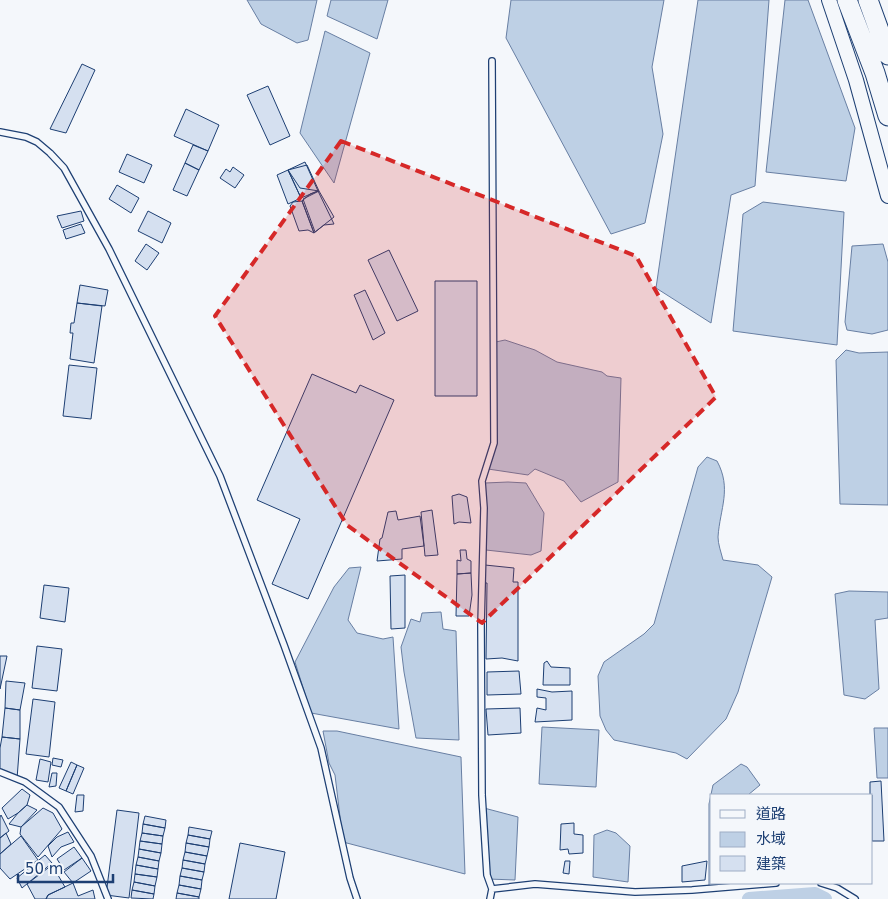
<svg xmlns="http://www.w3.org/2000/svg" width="888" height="899" viewBox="0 0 888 899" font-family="'DejaVu Sans','Noto Sans TC',sans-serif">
<rect width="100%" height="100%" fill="#f4f7fb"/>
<!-- water -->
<path fill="#bed0e5" stroke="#687fa3" d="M247,0h70l-9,40 -11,3 -36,-19z
M331,0h57l-11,39 -50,-23z
M511,0h153l-12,67 11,67 -18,89 -34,11 -105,-196z
M698,0h71l-14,186 -24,9 -20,128 -55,-35z
M785,0h23l47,128 -9,53 -80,-9z
M325,31l45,22 -36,130 -34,-50z
M763,202l81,10 -7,133 -104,-14 10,-117z
M883,244l5,18v68l-16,4 -25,-4 -2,-8 7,-76z
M505,340l30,10 22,12 45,10 5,4 14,2 -3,104 -37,20 -17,-21 -29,-12 -7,6 -40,-6 4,-16 -1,-110z
M846,350l13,3 29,-1v153l-48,-1 -4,-144z
M707,457l10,4c15,28 3,47 1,76 0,7 3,15 5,23l35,5 14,12 -34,115 -12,27 -39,40 -11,-6 -62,-13 -8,-10 -6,-14 -2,-40 6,-14 40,-28 10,-10 44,-157z
M508,482l18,1 18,30 -3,38 -10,4 -45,-5 -1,-67z
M361,567l-13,53 9,13 26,6 10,-2 6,92 -88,-16 -16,-51 39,-75 15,-19z
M849,591l39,1v26l-13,2 4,69 -14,10 -21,-4 -9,-101z
M441,612l2,17 13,2 3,109 -43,-2 -12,-66 -3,-25 10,-28 9,3 2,-9z
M542,727l57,3 -3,57 -57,-3z
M874,728h14v50h-11z
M323,731h14l124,26 4,117 -122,-32 -8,-67 -6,-12z
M741,764l6,3 13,18 -12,10h-36v88h45l-48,3v-82l4,-19z
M484,808l34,9 -3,63 -27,-1z
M607,830l9,3 14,13 -2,36 -35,-5 1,-42z"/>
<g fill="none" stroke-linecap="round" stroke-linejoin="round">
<!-- canal -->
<path stroke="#bed0e5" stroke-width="14" d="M749,899l66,-5 10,5"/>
</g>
<!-- building -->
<path fill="#d5e0f0" stroke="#1d3f73" d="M82,64l13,6 -29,63 -16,-4z
M268,86l22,50 -20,9 -23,-50z
M186,109l33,16 -11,26 -34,-15z
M193,145l15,6 -9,19 -14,-7z
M127,154l25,11 -8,18 -25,-11z
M305,162l13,29 -17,7 -13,-28z
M185,163l14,7 -12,26 -14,-6z
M307,165l12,26 -19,-3 -12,-18z
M233,167l11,8 -9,13 -15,-10 6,-9 4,3z
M288,170l13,28 -13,6 -11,-29z
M117,185l22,13 -8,15 -22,-14z
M318,191l16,33 -10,1 -10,8 -12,-32 8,-7z
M319,191l15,26 -19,15 -12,-33z
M302,201l12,32 -6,-3 -9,1 -9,-25 3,-4z
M81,211l3,10 -22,7 -5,-12z
M148,211l23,12 -9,20 -24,-12z
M81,224l4,9 -19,6 -3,-9z
M146,244l13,9 -12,17 -12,-9z
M389,250l29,61 -21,10 -29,-61z
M435,281h42v115h-42z
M80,285l28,5 -3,16 -28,-3z
M365,290l20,43 -12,7 -19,-45z
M77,303l25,3 -8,57 -24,-4 3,-26h-3l1,-10h3z
M69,365l28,3 -6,51 -28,-3z
M312,374l44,19 4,-8 34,15 -86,199 -36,-15 28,-65 -43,-19z
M459,494l8,3 4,26 -12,-1 -5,2 -2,-28z
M432,510l6,45 -13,1 -4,-44z
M396,511l2,9 22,-4 4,30 -22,3v10l-25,2 3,-22 2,-1 6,-26z
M460,550h6l1,9 4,2v12l-14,1v-14l4,1z
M485,565l29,3 -1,14h5v79l-16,-3 -16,1 1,-76h-3z
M471,573l1,22 -3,21h-13l1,-42z
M405,575v53l-14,1 -1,-53z
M44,585l25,3 -4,34 -25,-4z
M37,646l25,3 -5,42 -25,-3z
M0,656h7l-7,33z
M547,661l4,6 19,1v17h-27l1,-22z
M519,671l2,23 -34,1v-23z
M6,681l19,2 -5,27 -15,-2z
M537,689l15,3 20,-1v29l-37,2 2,-14 9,2v-12l-9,-1z
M33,699l22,3 -6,55 -23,-3z
M5,708l15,2v29l-18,-2z
M520,708l1,25 -33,2 -2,-26z
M2,737l18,2 -3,40 -17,-7v-24z
M53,758l10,2 -2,7 -9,-2z
M40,759l11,3 -3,20 -12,-2z
M71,762l6,3 -11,26 -7,-3z
M77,765l7,3 -11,26 -7,-3z
M52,773h5l-1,13 -7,1z
M881,781l3,60h-12v-46h-2v-13z
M22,789l8,6 -3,10 -9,8 -10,6 -6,-11z
M77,795h7l-1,16 -8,1z
M27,805l10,5 -16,17 -12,-3 9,-11z
M43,808l10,5 9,16 -24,28 -18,-23 1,-7z
M117,810l22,3 -10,85 -23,-3z
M1,815l8,16 -9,7v-21z
M145,816l21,4 -1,8 -22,-4z
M574,823v11l9,1v18l-14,1 -1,-5 -8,1 1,-26z
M143,824l22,4 -2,8 -21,-3z
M189,827l23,4 -2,8 -22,-4z
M68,832l6,10 -13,5 -9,10 -4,-11 9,-9z
M6,833l5,11 -11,10v-16z
M142,833l21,3 -1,8 -22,-3z
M188,835l22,4 -1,8 -23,-4z
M21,836l17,24 -28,19 -10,-11v-14z
M140,841l22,3 -1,9 -22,-4z
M186,843l23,4 -2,9 -22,-4z
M240,843l45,9 -9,47h-47z
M74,847l8,11 -18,12 -7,-11z
M139,849l22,4 -2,8 -21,-4z
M185,852l22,4 -2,8 -22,-4z
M45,855l7,8 -30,25 -5,-10z
M138,857l21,4 -1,8 -22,-4z
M82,858l9,13 -18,12 -9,-11z
M183,860l22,4 -1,8 -22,-4z
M565,861h5l-1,13 -6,-1z
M707,861l-2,19 -23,2v-16z
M52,865l13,22 -17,8 -2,4h-11l-8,-15z
M136,865l22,4 -1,8 -22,-3z
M182,868l22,4 -2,8 -22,-4z
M135,874l22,3 -2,9 -21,-4z
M180,876l22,4 -1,9 -22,-4z
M134,882l21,4 -1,8 -22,-4z
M73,883l5,13 15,-6 2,9h-49l2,-4z
M179,885l22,4 -2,8 -22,-4z
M132,890l22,4 -1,5 -22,-1z
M177,893l22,4v2h-23z"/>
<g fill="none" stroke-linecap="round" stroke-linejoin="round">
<defs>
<path id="service" d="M0,132l26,5 11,5 13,11 14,15 45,81 111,227 64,169 37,103 29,130 7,21
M0,772l25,10 34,25 32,49 17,43
M821,883l16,5 18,11
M492,889l43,-5 100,8 57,-2 84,-7
M490,899l2,-10 -5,-14 -5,-80 -1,-170 3,-117 -2,-27 12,-38 -2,-382"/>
<path id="tertiary" d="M829,0l27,80 32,116"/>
<path id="trunk" d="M847,0l28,73 13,43
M868,0l20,55"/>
</defs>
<!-- service casing -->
<use href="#service" stroke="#1d3f73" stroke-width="8"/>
<!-- tertiary casing -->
<use href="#tertiary" stroke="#1d3f73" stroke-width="16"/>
<!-- trunk casing -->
<use href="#trunk" stroke="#1d3f73" stroke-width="21"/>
<!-- service -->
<use href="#service" stroke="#f4f7fb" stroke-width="5.5"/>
<!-- tertiary -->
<use href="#tertiary" stroke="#f4f7fb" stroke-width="14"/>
<!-- trunk -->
<use href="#trunk" stroke="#f4f7fb" stroke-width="19"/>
</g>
<!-- marked area -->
<path fill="#d62828" fill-opacity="0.2" stroke="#d62828" stroke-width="4" stroke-dasharray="10 6" stroke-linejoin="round" d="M341,141l295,115 80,141 -234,226 -135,-98 -132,-209z"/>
<!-- legend -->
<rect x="710" y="794" width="162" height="90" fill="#f4f7fb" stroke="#9eadc5"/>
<rect x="720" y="810" width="25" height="8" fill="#f4f7fb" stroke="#9eadc5"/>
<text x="756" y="819" font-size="15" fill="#1d3f73">道路</text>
<rect x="720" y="832" width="25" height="15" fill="#bed0e5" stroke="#9eadc5"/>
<text x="756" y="844" font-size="15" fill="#1d3f73">水域</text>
<rect x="720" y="856" width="25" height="15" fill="#d5e0f0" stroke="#9eadc5"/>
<text x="756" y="869" font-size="15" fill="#1d3f73">建築</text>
<!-- scale -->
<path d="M18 874v8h95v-8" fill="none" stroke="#1d3f73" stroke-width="2.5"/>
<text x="25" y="874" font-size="15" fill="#1d3f73" stroke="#f4f7fb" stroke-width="4" paint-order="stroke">50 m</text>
</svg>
